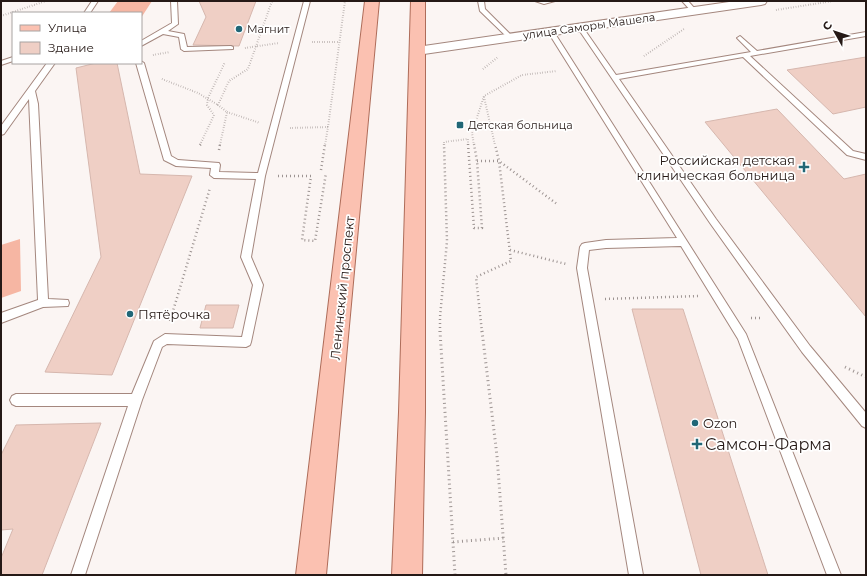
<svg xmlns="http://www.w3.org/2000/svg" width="867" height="576" viewBox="0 0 867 576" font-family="Montserrat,sans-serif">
<rect width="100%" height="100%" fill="#fbf5f3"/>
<!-- green -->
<path fill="#f6b6a3" d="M118,1h34l-11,17v-5h-32z
M20,239l1,52 -20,7v-53z"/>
<!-- building -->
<path fill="#efcfc5" stroke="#d6b7ae" d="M199,1h57l-17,45 -46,-1 13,-28z
M866,57v50l-33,7 -46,-44z
M96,63h21l23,111 52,2 -80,199 -67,-3 56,-115 -25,-189z
M777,109l67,70 22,-5v143l-161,-195z
M206,305h33l-6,23h-33z
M632,309h51l85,266h-67z
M101,423l-59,152h-41v-17l12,-29 -12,1v-75l15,-30z"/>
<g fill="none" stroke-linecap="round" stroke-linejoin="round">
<defs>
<path id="service" d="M92,1h6l-8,12h-6z
M171,1h6l1,23 -10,7 16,3 3,13 44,-1 2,1v2l-49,2 -3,-2 -2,-12 -16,-3 -22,12v-5l31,-18z
M304,1h6l-45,175 -14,81 12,28 -12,57 -1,3 -4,2 -79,-3 -5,3 -20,53 -57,175h-14l57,-169h-112l-4,-2 -2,-4 2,-4 4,-2h116l22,-53 11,-7 77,3 11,-52 -12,-28 15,-78 -42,-1 -4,-3 1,-7 -35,-2 -12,-6 -28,-97h5v-2l3,2 27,93 7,4 41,3 1,2 -1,7 39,1z
M478,1h6l1,8 28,28v2h-4l-29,-28z
M535,1h20l-11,3z
M682,1h6l8,9v2h-4z
M578,26h4l34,49 135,-23 -14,-14 3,-2 17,15 109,-19v4l-116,20 103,95 13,3v6l-19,-5 -104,-98 -124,22 97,140 94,127 56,67v15l-4,-2 -60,-74 -92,-129 -133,-196z
M551,30l3,2 192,302 95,241h-14l-89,-236 -57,-93 -75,2 -17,2 -2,18 56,307h-14l-52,-307 3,-21 2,-3 3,-1 21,-3 71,-2 -129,-206z
M13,57v4l-12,4v-4z
M47,63h8l-20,28 3,13 10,195 20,1 1,3 -1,3 -25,1 -42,16v-10l37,-13 -9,-201 -25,35 -3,1v-9z"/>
<path id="minor" d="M736,1h31l-2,3 -4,1 -344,50 -5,-1 -2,-3 2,-3 5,-1z"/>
<path id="primary" d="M365,1h14l-53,574h-30z
M411,1h14v411l-3,163h-30l7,-163z"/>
</defs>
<!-- service casing -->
<use href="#service" stroke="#a4877e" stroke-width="2"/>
<!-- minor casing -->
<use href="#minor" stroke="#a4877e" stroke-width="2"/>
<!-- primary casing -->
<use href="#primary" stroke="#ae6c59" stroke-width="2"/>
<!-- path-far2 -->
<path stroke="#9d9492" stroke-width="2" stroke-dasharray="0.5 2" stroke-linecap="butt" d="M776,10l57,-9
M1,16l45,-15
M312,42h26
M245,48l34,-5
M153,55l17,-3
M644,56l40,-27
M483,69l15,-12
M162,79l36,14 20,12
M484,97l11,48
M227,112l33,11
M328,127l17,-126
M290,128l38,-1 -3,18
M200,145l14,-30 -7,-10 1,-7 17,-36
M220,145l7,-33 -9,-7 11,-24 19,-12 24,-68
M444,145v-3l24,-3v6
M474,145l-2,-12 12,-37 38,-21 35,-4"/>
<!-- path-far1 -->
<path stroke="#9d9492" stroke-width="2.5" stroke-dasharray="1 3" stroke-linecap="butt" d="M468,144l6,84h8l-5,-67 -3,-17
M200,145l1,-1
M219,150l1,-6
M477,161h22l58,43
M321,170l4,-26
M278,176h33l-9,64 13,1 11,-68
M510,250l56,14
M605,299l93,-3
M751,318h11
M170,321l40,-133
M440,332v-15l7,-76 -3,-97
M482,332l-6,-55 35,-16 -12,-100 -4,-17"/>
<!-- path -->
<path stroke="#9d9492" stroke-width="3" stroke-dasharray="1 3.5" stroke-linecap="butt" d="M440,331l15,244
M482,331l15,125 9,119
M845,367l21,10
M453,542l51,-4"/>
<!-- service -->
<use href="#service" fill="#fff" fill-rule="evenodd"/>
<!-- minor -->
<use href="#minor" fill="#fff" fill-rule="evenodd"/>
<!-- primary -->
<use href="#primary" fill="#fbc1b1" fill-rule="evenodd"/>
</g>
<!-- markers -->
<g fill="#216777" stroke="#fff" stroke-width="1.5">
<circle cx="239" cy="29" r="4"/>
<rect x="456" y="121" width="8" height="8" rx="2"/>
<path d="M802 161h4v4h4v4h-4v4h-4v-4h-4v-4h4z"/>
<circle cx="130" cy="314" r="4"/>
<circle cx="695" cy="423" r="4"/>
<path d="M695 438h4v4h4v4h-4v4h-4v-4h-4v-4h4z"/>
</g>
<g text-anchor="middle" stroke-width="3.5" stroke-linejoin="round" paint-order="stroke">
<!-- far-street labels -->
<g font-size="11" fill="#251916" stroke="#fff">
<text transform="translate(589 26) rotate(-8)" y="4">улица Саморы Машела</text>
</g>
<!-- far-poi labels -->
<g font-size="11" fill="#251916" stroke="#fff" text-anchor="start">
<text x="247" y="33">Магнит</text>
<text x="468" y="129">Детская больница</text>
</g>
<!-- poi labels -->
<g font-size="13" fill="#251916" stroke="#fff" text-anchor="start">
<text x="795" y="165" text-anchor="end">Российская детская<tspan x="795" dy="15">клиническая больница</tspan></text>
<text x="138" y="319">Пятёрочка</text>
<text x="703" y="428">Ozon</text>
</g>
<!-- street labels -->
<g font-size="13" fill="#251916" stroke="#fff">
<text transform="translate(342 288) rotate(-84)" y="5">Ленинский проспект</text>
</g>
<!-- near-poi labels -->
<g font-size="16" fill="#251916" stroke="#fff" text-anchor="start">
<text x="705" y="450">Самсон-Фарма</text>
</g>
</g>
<!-- border -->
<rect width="867" height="576" fill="none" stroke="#251916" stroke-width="4"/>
<!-- legend -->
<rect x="12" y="12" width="130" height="52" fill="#ffffff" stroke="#a8a3a2"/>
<rect x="20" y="25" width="20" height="6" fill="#fbc1b1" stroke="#a8a3a2"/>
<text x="48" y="32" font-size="12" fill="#251916">Улица</text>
<rect x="20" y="42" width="20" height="12" fill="#efcfc5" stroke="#a8a3a2"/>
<text x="48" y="52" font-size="12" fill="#251916">Здание</text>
<!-- north arrow -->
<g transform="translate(835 32) rotate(309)" stroke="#ffffff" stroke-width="3" paint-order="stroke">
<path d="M0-3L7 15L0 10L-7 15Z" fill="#251916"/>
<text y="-6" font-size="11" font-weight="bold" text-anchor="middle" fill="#251916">С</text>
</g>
</svg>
